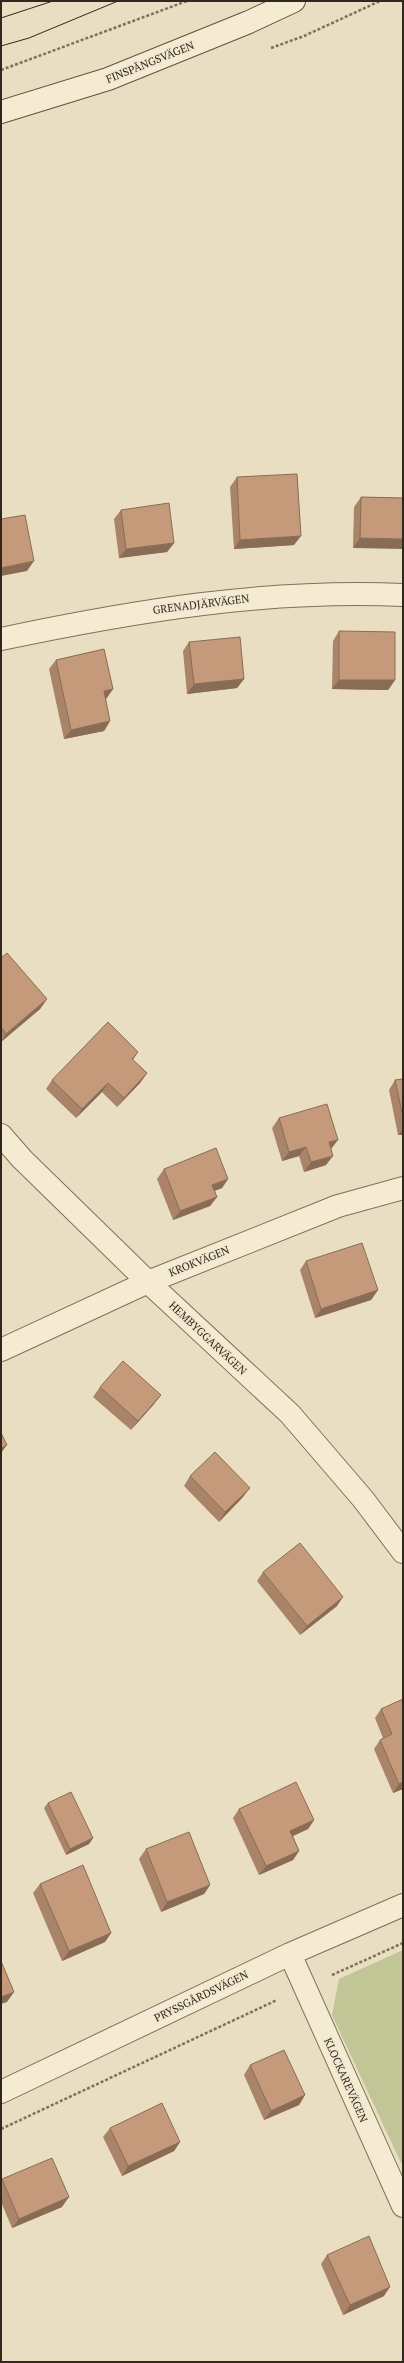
<svg xmlns="http://www.w3.org/2000/svg" width="404" height="2363" viewBox="0 0 404 2363" font-family="'PT Serif',serif">
<rect width="100%" height="100%" fill="#e9dec1"/>
<!-- green -->
<path fill="#c0c696" d="M403,1950v217l-71,-152 7,-36z"/>
<g fill="none" stroke-linecap="round" stroke-linejoin="round">
<defs>
<path id="minor" d="M1,639c133,-28 265,-50 402,-44
M1,1135l21,24 126,123 142,132 73,85 40,53
M1,1350l147,-68 190,-76 65,-18
M290,1954l113,252
M1,2092l289,-138 113,-49"/>
<path id="secondary" d="M1,112l107,-33 141,-57 45,-21"/>
</defs>
<!-- minor casing -->
<use href="#minor" stroke="#816f5a" stroke-width="24"/>
<!-- secondary casing -->
<use href="#secondary" stroke="#63513d" stroke-width="24"/>
<!-- path -->
<path stroke="#816f5a" stroke-width="2.5" stroke-dasharray="3 2" stroke-linecap="butt" d="M271,48l33,-12 76,-35
M1,70l186,-69
M332,1975l71,-32
M1,2129l276,-129"/>
<!-- minor -->
<use href="#minor" stroke="#f5ebd3" stroke-width="22"/>
<!-- secondary -->
<use href="#secondary" stroke="#f5ebd3" stroke-width="22"/>
<!-- tram -->
<path stroke="#32271d" stroke-width="1" d="M1,18l52,-17
M1,46l28,-8 89,-37"/>
</g>
<!-- wall -->
<path fill="#a98469" d="M237,477l57,68 -60,4 -4,-62z
M361,497l42,1 -50,50 1,-41z
M121,510l53,33 -7,9 -48,6 -5,-39z
M339,631l56,49 -7,10 -56,-1 1,-48z
M189,642l55,37 -7,9 -50,6 -4,-43z
M56,660l57,29 -7,10h-1l5,22 -6,10 -40,8 -15,-70z
M1,958l46,41 -7,10 -39,33z
M138,1052l-5,8 14,13 -7,10 -23,24 -15,-15 -26,26 -30,-29 6,-9z
M403,1079v56h-5l-9,-45 6,-10z
M279,1118l52,31 -5,16 -22,7 -5,-16 -17,5 -10,-33z
M164,1169l64,10 -6,9 -8,3 3,6 -7,9 -37,14 -16,-41z
M306,1261l72,29 -7,10 -56,18 -15,-48z
M100,1387l61,8 -7,9 -23,26 -38,-33z
M190,1476l53,21 -24,25 -35,-36z
M263,1572l74,34 -37,29 -43,-54z
M403,1699v90l-10,4 -19,-44 6,-9 3,-2 -8,-20 6,-9z
M48,1803l45,35 -4,6 -23,11 -22,-47z
M239,1809l75,11 -6,9 -15,7 6,15 -6,9 -34,15 -26,-57z
M146,1849l64,36 -6,9 -43,18 -22,-53z
M40,1884l71,49 -6,9 -43,19 -29,-68z
M250,2065l55,30 -6,10 -35,15 -20,-45z
M110,2128l70,14 -6,9 -52,25 -19,-39z
M2,2179l60,28 -50,21 -11,-26v-21z
M327,2255l57,41 -41,19 -22,-51z"/>
<!-- shaded-wall -->
<path fill="#896c55" d="M301,536l-7,9 -60,4 6,-9z
M360,538l43,1v10l-50,-1z
M174,543l-7,9 -48,6 7,-9z
M34,561l-7,10 -26,5v-8z
M244,679l-7,9 -50,6 7,-10z
M339,680h56l-7,10 -56,-1z
M113,689l-7,10 -9,2 7,-10z
M110,721l-6,10 -40,8 7,-9z
M47,999l-7,10 -39,33 5,-8z
M147,1073l-7,10 -23,24 7,-9z
M108,1083l-6,9 -26,26 6,-9z
M403,1129v6h-5z
M338,1140l-7,9 -2,-7z
M306,1147l-7,9 -17,5 7,-9z
M333,1156l-7,9 -22,7 7,-10z
M228,1179l-6,9 -16,6 6,-9z
M217,1197l-7,9 -37,14 7,-9z
M378,1290l-7,10 -56,18 6,-9z
M161,1395l-7,9 -23,26 7,-9z
M7,1445l-6,8v-5z
M250,1488l-7,9 -24,25 6,-10z
M343,1597l-6,9 -37,29 7,-9z
M403,1782v7l-10,4 6,-9z
M314,1820l-6,9 -24,11 6,-9z
M93,1838l-4,6 -23,11 4,-6z
M299,1851l-6,9 -34,15 7,-9z
M210,1885l-6,9 -43,18 6,-10z
M111,1933l-6,9 -43,19 7,-10z
M14,1992l-7,10 -6,2v-7z
M305,2095l-6,10 -35,15 7,-9z
M180,2142l-6,9 -52,25 6,-10z
M69,2197l-7,10 -50,21 7,-9z
M390,2287l-6,9 -41,19 7,-10z"/>
<!-- building -->
<path fill="#c49a7a" stroke="#896c55" d="M297,474l4,62 -61,4 -3,-63z
M361,497l42,1v41l-43,-1z
M169,503l5,40 -48,6 -5,-39z
M25,515l9,46 -33,7v-49z
M339,631l56,1v48h-56z
M240,637l4,42 -50,5 -5,-42z
M104,649l9,40 -9,2 6,30 -39,9 -15,-70z
M7,953l40,46 -41,35 -5,-7v-69z
M108,1022l30,30 -6,7 15,14 -23,25 -16,-15 -26,26 -30,-29z
M403,1079v38l-8,-37z
M327,1104l11,36 -9,2 4,14 -22,6 -5,-15 -17,5 -10,-34z
M216,1148l12,31 -16,6 5,12 -37,14 -16,-42z
M362,1243l16,47 -57,19 -15,-48z
M123,1361l38,34 -23,26 -38,-34z
M1,1433l6,12 -6,3z
M215,1452l35,36 -25,24 -35,-36z
M300,1543l43,54 -36,29 -44,-54z
M403,1699v83l-4,2 -19,-44 12,-6 -11,-25z
M296,1782l18,38 -24,11 9,20 -33,15 -27,-57z
M71,1792l22,46 -23,11 -22,-46z
M189,1832l21,53 -43,17 -21,-53z
M83,1865l28,68 -42,18 -29,-67z
M1,1961l13,31 -13,5z
M284,2050l21,45 -34,16 -21,-46z
M162,2103l18,39 -52,24 -18,-38z
M52,2158l17,39 -50,22 -17,-40z
M369,2236l21,51 -40,18 -23,-50z"/>
<g text-anchor="middle" stroke-width="4" stroke-linejoin="round" paint-order="stroke">
<!-- street labels -->
<g font-size="11" fill="#32271d" stroke="#f2e8d0">
<text transform="translate(150 62) rotate(-22)" y="4">FINSPÅNGSVÄGEN</text>
<text transform="translate(201 604) rotate(-7)" y="4">GRENADJÄRVÄGEN</text>
<text transform="translate(199 1261) rotate(-22)" y="4">KROKVÄGEN</text>
<text transform="translate(208 1338) rotate(43)" y="4">HEMBYGGARVÄGEN</text>
<text transform="translate(201 1996) rotate(-26)" y="4">PRYSSGÅRDSVÄGEN</text>
<text transform="translate(346 2080) rotate(66)" y="4">KLOCKAREVÄGEN</text>
</g>
</g>
<!-- border -->
<rect width="404" height="2363" fill="none" stroke="#32271d" stroke-width="4"/>
</svg>
